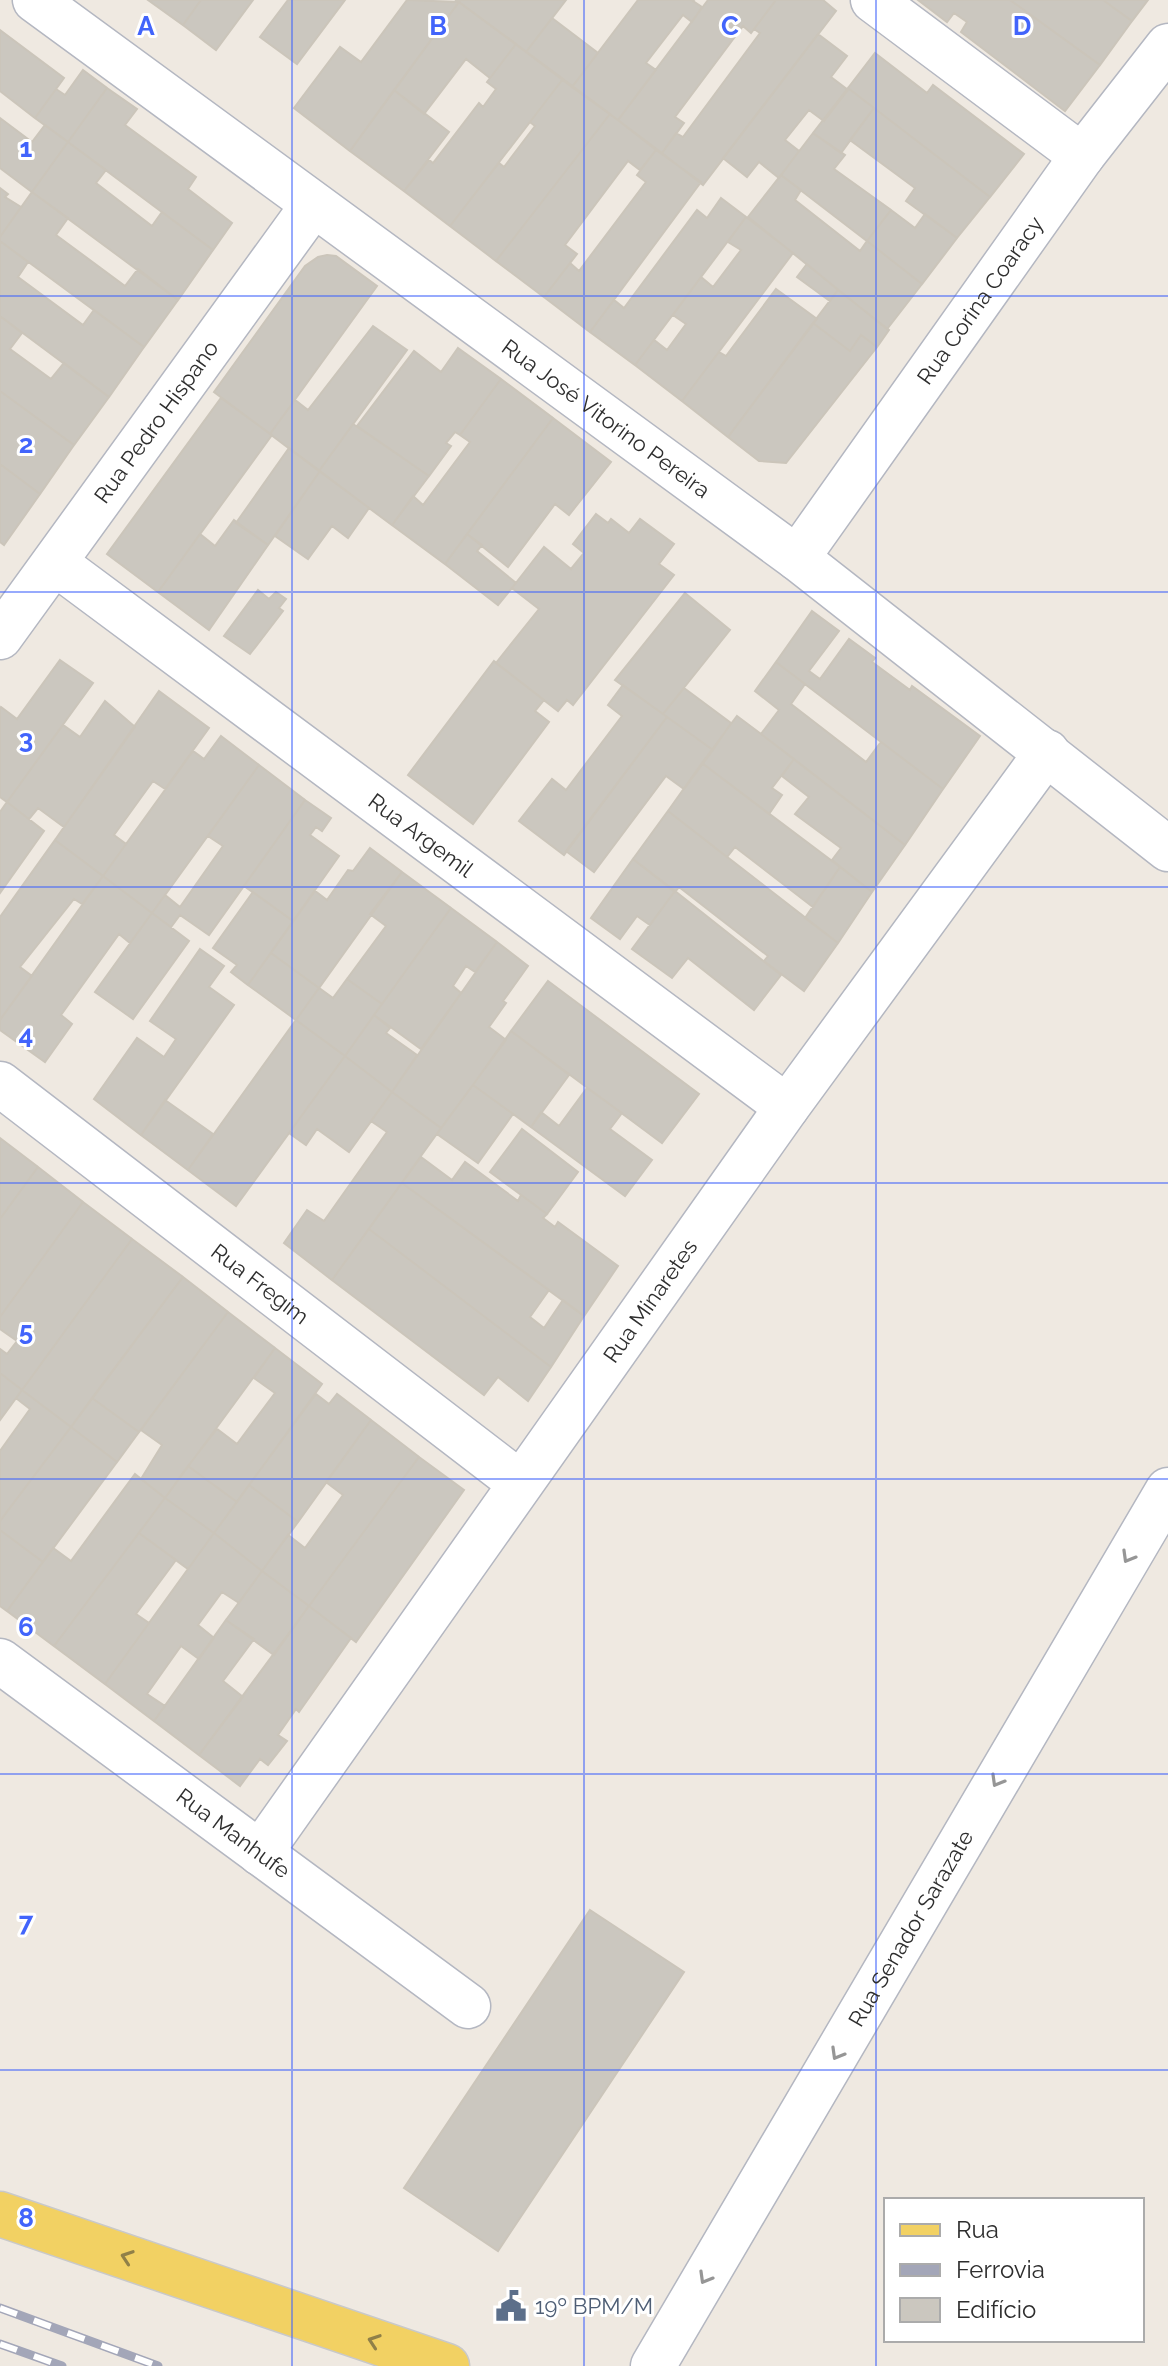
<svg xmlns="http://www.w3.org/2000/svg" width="1168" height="2366" viewBox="0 0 1168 2366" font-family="Raleway,sans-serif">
<rect width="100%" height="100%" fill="#efe9e1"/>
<!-- building -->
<path fill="#cbc7bf" stroke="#cbc5ba" stroke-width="2" d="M148,0h53l-18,25z
M201,0h52l-37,50 -33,-25z
M288,0h57l-48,64 -37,-27z
M407,0l52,2 -109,149 -56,-43 46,-61 21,15z
M456,0h110l-40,52z
M638,0h56l-1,1 9,6 -10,15 -9,-7 -37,48 10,7 -38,50 -46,-33z
M708,0h68l-25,33 -8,-7 -68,91 9,6 -22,30 -44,-33z
M776,0h47l13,11 -133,174 -41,-32 14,-20 7,4 77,-104 -6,-4z
M918,0h92l90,65 -35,46 -104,-79 6,-10 -13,-9 -7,9z
M1010,0h93l29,21 -32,44z
M1103,0h45l-16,21z
M459,2l57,42 -26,34 -24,-19 -42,55 -30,-24z
M552,18l46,35 -26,34 -46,-35z
M0,30l64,48 -29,40 -35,-27z
M818,34l29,22 -16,21 17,13 -24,31 -15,-11 -24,30 14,11 -20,27 -20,-16 -12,15 -24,-19z
M516,44l47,35 -113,147 -46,-35 25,-31 4,3 46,-60 4,4 13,-18 -9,-7z
M875,53l52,40 6,-8 91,69 -34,43 -142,-109z
M83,70l24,18 -39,54 -33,-24 21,-29 9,6z
M563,79l47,35 -114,147 -46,-35 49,-63 5,4 31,-41 -5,-4z
M107,88l30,21 -12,16 71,52 -8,12 44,34 -19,27 -145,-108z
M848,88l26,20 -33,45 -28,-20z
M394,90l55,42 -45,59 -54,-40z
M874,108l116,89 -33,41 -51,-37 9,-13 -65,-48z
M610,114l46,36 -16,20 -12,-9 -63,84 12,9 -33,43 -48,-36z
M0,118l32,24 13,-17 23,17 -36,50 -32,-24z
M813,133l32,22 -11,14 57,41 -24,31 -86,-66z
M68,142l38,28 -10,13 56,43 10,-14 51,38 -35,50 -146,-108z
M656,150l45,32 -111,150 -46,-35 26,-34 9,8 67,-89 -9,-7z
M781,175l20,15 -6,10 65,51 7,-10 55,43 -35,45 -139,-112z
M0,188l8,6 -3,3 16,10 -21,30z
M32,192l36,26 -12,17 69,51 13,-17 40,31 -34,47 -144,-106v-4z
M721,198l25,19 -111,148 -45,-33 24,-32 10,8 73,-98 10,8z
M891,210l24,18 10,-14 32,24 -35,46 -55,-43z
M746,217l47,36 -111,148 -47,-36 19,-25 13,10 19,-26 -13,-9 28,-38 12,10 28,-37 -13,-8z
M0,241l28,21 -10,15 65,48 11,-15 50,37 -35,50 -109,-81z
M327,255l9,1 41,30 -107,148 -56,-42 91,-126 13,-9z
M807,264l31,26 -8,11 -33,-24z
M776,289l41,30 -89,118 -46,-36 37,-49 7,4z
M838,290l51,40 -12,17 -16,-12 -11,16 -37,-28z
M0,316l22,17 -12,16 41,30 13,-16 45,34 -35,48 -74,-54z
M813,323l37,28 11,-16 16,12 -91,116 -27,-2 -31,-24z
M373,326l34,24 -88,121 -49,-37 25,-34 13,10z
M458,348l43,31 -41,56 -5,-3 -9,11 5,3 -22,30 -72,-50 57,-75 27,21z
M501,379l52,39 -108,146 -53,-39 21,-29 10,9 47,-63 -10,-7z
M0,391l74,54 -34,49 -40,-30z
M221,398l51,37 -114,157 -51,-38z
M553,418l58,44 -42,53 -14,-11 -47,63 -41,-33z
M353,424l76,52 -37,49 -73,-54z
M289,448l31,23 -52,74 -32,-22z
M0,464l40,30 -36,51 -4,-3z
M320,471l49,37 -21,30 -16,-12 -24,33 -33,-23z
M596,514l12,9 3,-4 18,14 11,-14 34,25 -15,20 15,11 -101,130 -6,-5 -9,11 -62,-48 43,-54 -27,-21 32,-41 27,22 13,-16 -11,-9z
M234,520l34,25 -59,85 -51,-38 42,-58 15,12z
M467,534l15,11 -5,6 39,32 -18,22 -53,-41z
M258,590l11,9 7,-7 10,7 -7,9 4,3 -33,43 -26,-18z
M685,593l45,37 -67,84 -48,-34z
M812,611l27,20 -30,40 11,8 29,-40 26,19 -3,4 38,28 2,-4 68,50 -37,53 -167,-127z
M60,660l33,23 -86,119 -7,-5v-88l1,-2 16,12z
M494,661l50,39 -9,11 14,11 -76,102 -65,-49z
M776,662l29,22 -14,20 75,58 15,-20 62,47 -38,56 -144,-111 18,-24 -24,-19z
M623,685l44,32 -103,138 -45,-34 33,-42 14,11 56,-74 -14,-11z
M684,688l47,35 -18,27 -50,-36z
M159,691l50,37 -44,61 -12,-8 -39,54 12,9 -23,32 -48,-36z
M105,701l30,26 -71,100 -26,-19 -9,11 -22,-17 56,-77 17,12z
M737,716l57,43 -22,29 10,7 -13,19 -67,-51z
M667,717l46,33 -29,39 -18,-13 -72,96 -28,-21z
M221,736l38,29 -107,148 -49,-37 90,-125 11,8z
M794,759l111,86 -33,47 -40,-32 9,-12 -46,-34 14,-17 -27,-21z
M702,763l138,104 -27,40 -78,-60 -8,10 -59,-46z
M259,765l46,35 -96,135 -29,-20 -9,12 -19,-14 13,-18 15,12 43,-61 -15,-10z
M305,800l26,18 -9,13 -6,-4 -6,8 29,21 -46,65 -49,-35z
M7,802l37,29 -44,62v-81z
M668,811l170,132 -34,48 -40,-30 4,-5 -89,-69 -4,5 -42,-33z
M55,840l48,36 -21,28 -8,-5 -54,68 12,9 -32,44v-103z
M370,848l32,24 -83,116 -48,-35 44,-62 12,9 21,-30 5,1z
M633,859l42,32 -25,34 -13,-9 -17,23 -29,-21z
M840,867l32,25 -34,51 -33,-25z
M402,872l49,36 -69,96 -35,-25 39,-53 -16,-12z
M103,876l49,37 -22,30 -11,-9 -58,81 11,9 -27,38 -45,-32v-10z
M675,891l106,84 -27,35 -66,-52 -16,20 -40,-29z
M253,892l40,29 -45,64 -17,-13 6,-7 -24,-17z
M451,908l46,34 -22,30 -9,-6 -13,20 8,7 -40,56 -47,-34z
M152,913l37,28 -56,78 -38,-27z
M497,942l31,24 -25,35 3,2 -17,24 17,13 -65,88 -49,-36z
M200,949l24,17 -15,21 25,18 -93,130 -47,-36 43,-61 27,19 12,-18 -26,-18z
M271,953l48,35 -23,32 -48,-35z
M347,979l35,25 -37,52 -49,-36 23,-32 14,10z
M548,981l151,113 -37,49 -151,-112z
M374,1015l16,13 -4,5 31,22 -25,37 -47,-36z
M296,1020l49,36 -109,150 -48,-36z
M511,1031l58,44 -38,52 -58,-42z
M345,1056l47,36 -43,60 -32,-23 -11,16 -17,-12z
M473,1085l40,29 -35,49 -41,-29z
M587,1088l35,25 -12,16 42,31 -27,36 -94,-69 10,-15 18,14z
M392,1092l49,36 -109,152 -48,-37 23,-33 17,11 63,-89 -16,-11z
M165,1100l48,34 -25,36 -47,-35z
M522,1129l56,43 -31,42 -57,-42z
M0,1138l38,29 -38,52z
M421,1157l31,23 13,-18 53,39 3,-6 26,19 -4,4 12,9 3,-5 60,44 -34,50 -182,-133z
M38,1167l45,35 -83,115v-98z
M402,1183l147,107 -19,27 14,11 19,-28 21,16 -33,51 -182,-138z
M83,1202l49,37 -110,151 -22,-17v-24l7,5 10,-13 -17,-12v-12z
M369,1229l182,138 -23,34 -30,-24 -14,18 -152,-115z
M132,1239l51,38 -112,150 -49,-37z
M183,1277l45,35 -89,120 -47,-34z
M228,1312l47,36 -110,150 -24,-19 21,-34 -21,-15z
M275,1348l47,36 -85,118 -49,-36 29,-37 20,15 38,-51 -21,-15z
M0,1373l22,17 -22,30z
M22,1390l49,37 -71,94v-70l30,-42 -14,-11z
M316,1394l13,10 8,-10 34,26 -73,102 -49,-37z
M92,1398l47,34 -22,30 -46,-35z
M371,1420l48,37 -110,149 -47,-35 26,-36 17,13 38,-53 -17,-13z
M71,1427l46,35 -74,100 -43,-32v-9z
M419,1457l45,33 -108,152 -47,-36z
M188,1466l49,36 -23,31 -49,-35z
M135,1474l30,24 -111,148 -47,-35 46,-63 18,13z
M249,1485l49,37 -36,49 -48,-38z
M165,1498l49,35 -26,36 -49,-36z
M0,1530l43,32 -36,49 -7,-5z
M139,1533l37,27 -40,54 13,9 -44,61 -51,-38z
M214,1533l48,38 -23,32 -17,-11 -24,33 16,13 -15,21 -18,-13 -34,48 18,12 -11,15 -49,-37z
M262,1571l47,35 -35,49 -48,-35z
M309,1606l42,32 -52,74 -3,-3 -18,26 9,6 -19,24 -8,-6 -20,27 -41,-31z
M226,1620l28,19 -31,42 20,16 -44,58 -45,-34z
M590,1910l94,62 -186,279 -94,-63z"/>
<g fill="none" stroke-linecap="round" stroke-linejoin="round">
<defs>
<g id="minor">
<path id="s1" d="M35,0l762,558 371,291"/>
<path d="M873,0l209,156"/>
<path id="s2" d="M797,558l285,-402 86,-110"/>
<path id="s3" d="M55,563l732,544"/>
<path id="s4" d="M0,637l313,-432"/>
<path id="s5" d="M0,1084l520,399"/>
<path id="s6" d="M0,1661l468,345"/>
<path id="s7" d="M260,1853l527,-746 260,-355"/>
<path id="s8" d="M653,2366l515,-876"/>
</g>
<path id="primary" d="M0,2214l447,152"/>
</defs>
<!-- minor casing -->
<use href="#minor" stroke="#b4b7c1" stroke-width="47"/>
<!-- primary casing -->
<use href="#primary" stroke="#c9c9c9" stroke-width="47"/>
<!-- minor -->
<use href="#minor" stroke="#fff" stroke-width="44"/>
<!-- primary -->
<use href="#primary" stroke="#f2d163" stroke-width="44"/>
<defs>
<path id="rail" d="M0,2308l158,58
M0,2344l62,22"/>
</defs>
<!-- rail casing -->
<use href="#rail" stroke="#a3a6b8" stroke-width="9"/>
<!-- rail -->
<use href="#rail" stroke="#fff" stroke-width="6" stroke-dasharray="18" stroke-linecap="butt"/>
</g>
<!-- one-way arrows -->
<defs><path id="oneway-chevron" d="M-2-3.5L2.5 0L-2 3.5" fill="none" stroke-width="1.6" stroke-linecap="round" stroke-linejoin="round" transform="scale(2)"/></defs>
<g stroke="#969696">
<use href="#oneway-chevron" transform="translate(1128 1557) rotate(120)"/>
<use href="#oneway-chevron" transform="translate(997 1781) rotate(120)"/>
<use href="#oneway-chevron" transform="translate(837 2054) rotate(120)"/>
<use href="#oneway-chevron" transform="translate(705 2278) rotate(120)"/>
</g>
<g stroke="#908048">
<use href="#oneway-chevron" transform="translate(127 2257) rotate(-161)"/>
<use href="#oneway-chevron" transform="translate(374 2341) rotate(-161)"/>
</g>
<!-- grid -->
<path fill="none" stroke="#4264fb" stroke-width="2" stroke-opacity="0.55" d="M292,0v2366M584,0v2366M876,0v2366M0,296h1168M0,592h1168M0,887h1168M0,1183h1168M0,1479h1168M0,1774h1168M0,2070h1168"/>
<!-- icons -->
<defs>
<symbol id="civic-bare" viewBox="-9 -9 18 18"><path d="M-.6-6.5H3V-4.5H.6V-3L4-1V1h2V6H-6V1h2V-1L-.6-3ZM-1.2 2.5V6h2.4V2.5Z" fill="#5c6f8a" stroke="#fff" stroke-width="2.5" paint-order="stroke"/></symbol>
</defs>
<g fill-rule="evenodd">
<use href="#civic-bare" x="489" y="2284" width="44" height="44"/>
</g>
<g text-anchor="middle" stroke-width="6" stroke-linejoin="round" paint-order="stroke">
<!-- street labels -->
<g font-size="22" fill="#2e2e2e" stroke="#fff">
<text dy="8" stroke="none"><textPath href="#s2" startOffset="316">Rua Corina Coaracy</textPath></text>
<text dy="8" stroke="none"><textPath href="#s1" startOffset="708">Rua José Vitorino Pereira</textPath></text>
<text dy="8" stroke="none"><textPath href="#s4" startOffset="266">Rua Pedro Hispano</textPath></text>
<text dy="8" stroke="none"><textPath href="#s3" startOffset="456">Rua Argemil</textPath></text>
<text dy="8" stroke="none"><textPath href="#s5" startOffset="328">Rua Fregim</textPath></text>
<text dy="8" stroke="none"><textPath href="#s7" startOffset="676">Rua Minaretes</textPath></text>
<text dy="8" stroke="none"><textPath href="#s6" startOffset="290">Rua Manhufe</textPath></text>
<text dy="8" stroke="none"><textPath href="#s8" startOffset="508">Rua Senador Sarazate</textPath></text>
</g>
<!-- service labels -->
<g font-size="22" fill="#4e5e75" stroke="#fff" text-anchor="start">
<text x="535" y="2314">19º BPM/M</text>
</g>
</g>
<g font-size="26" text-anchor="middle" font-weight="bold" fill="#4264fb" stroke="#fff" stroke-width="6" stroke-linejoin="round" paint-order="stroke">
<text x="146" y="35">A</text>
<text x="438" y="35">B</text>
<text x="730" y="35">C</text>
<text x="1022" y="35">D</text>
<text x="26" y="157">1</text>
<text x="26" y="453">2</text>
<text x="26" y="748">3</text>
<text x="26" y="1044">4</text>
<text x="26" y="1340">5</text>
<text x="26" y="1636">6</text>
<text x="26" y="1931">7</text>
<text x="26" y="2227">8</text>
</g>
<!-- legend -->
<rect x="884" y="2198" width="260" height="144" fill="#ffffff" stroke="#ababab" stroke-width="2"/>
<rect x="900" y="2224" width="40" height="12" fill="#f2d163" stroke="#ababab" stroke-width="2"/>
<text x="956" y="2238" font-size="24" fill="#2e2e2e">Rua</text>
<rect x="900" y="2264" width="40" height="12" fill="#a3a6b8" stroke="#ababab" stroke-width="2"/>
<text x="956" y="2278" font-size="24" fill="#2e2e2e">Ferrovia</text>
<rect x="900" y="2298" width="40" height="24" fill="#cbc7bf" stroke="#ababab" stroke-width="2"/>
<text x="956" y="2318" font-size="24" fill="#2e2e2e">Edifício</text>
</svg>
